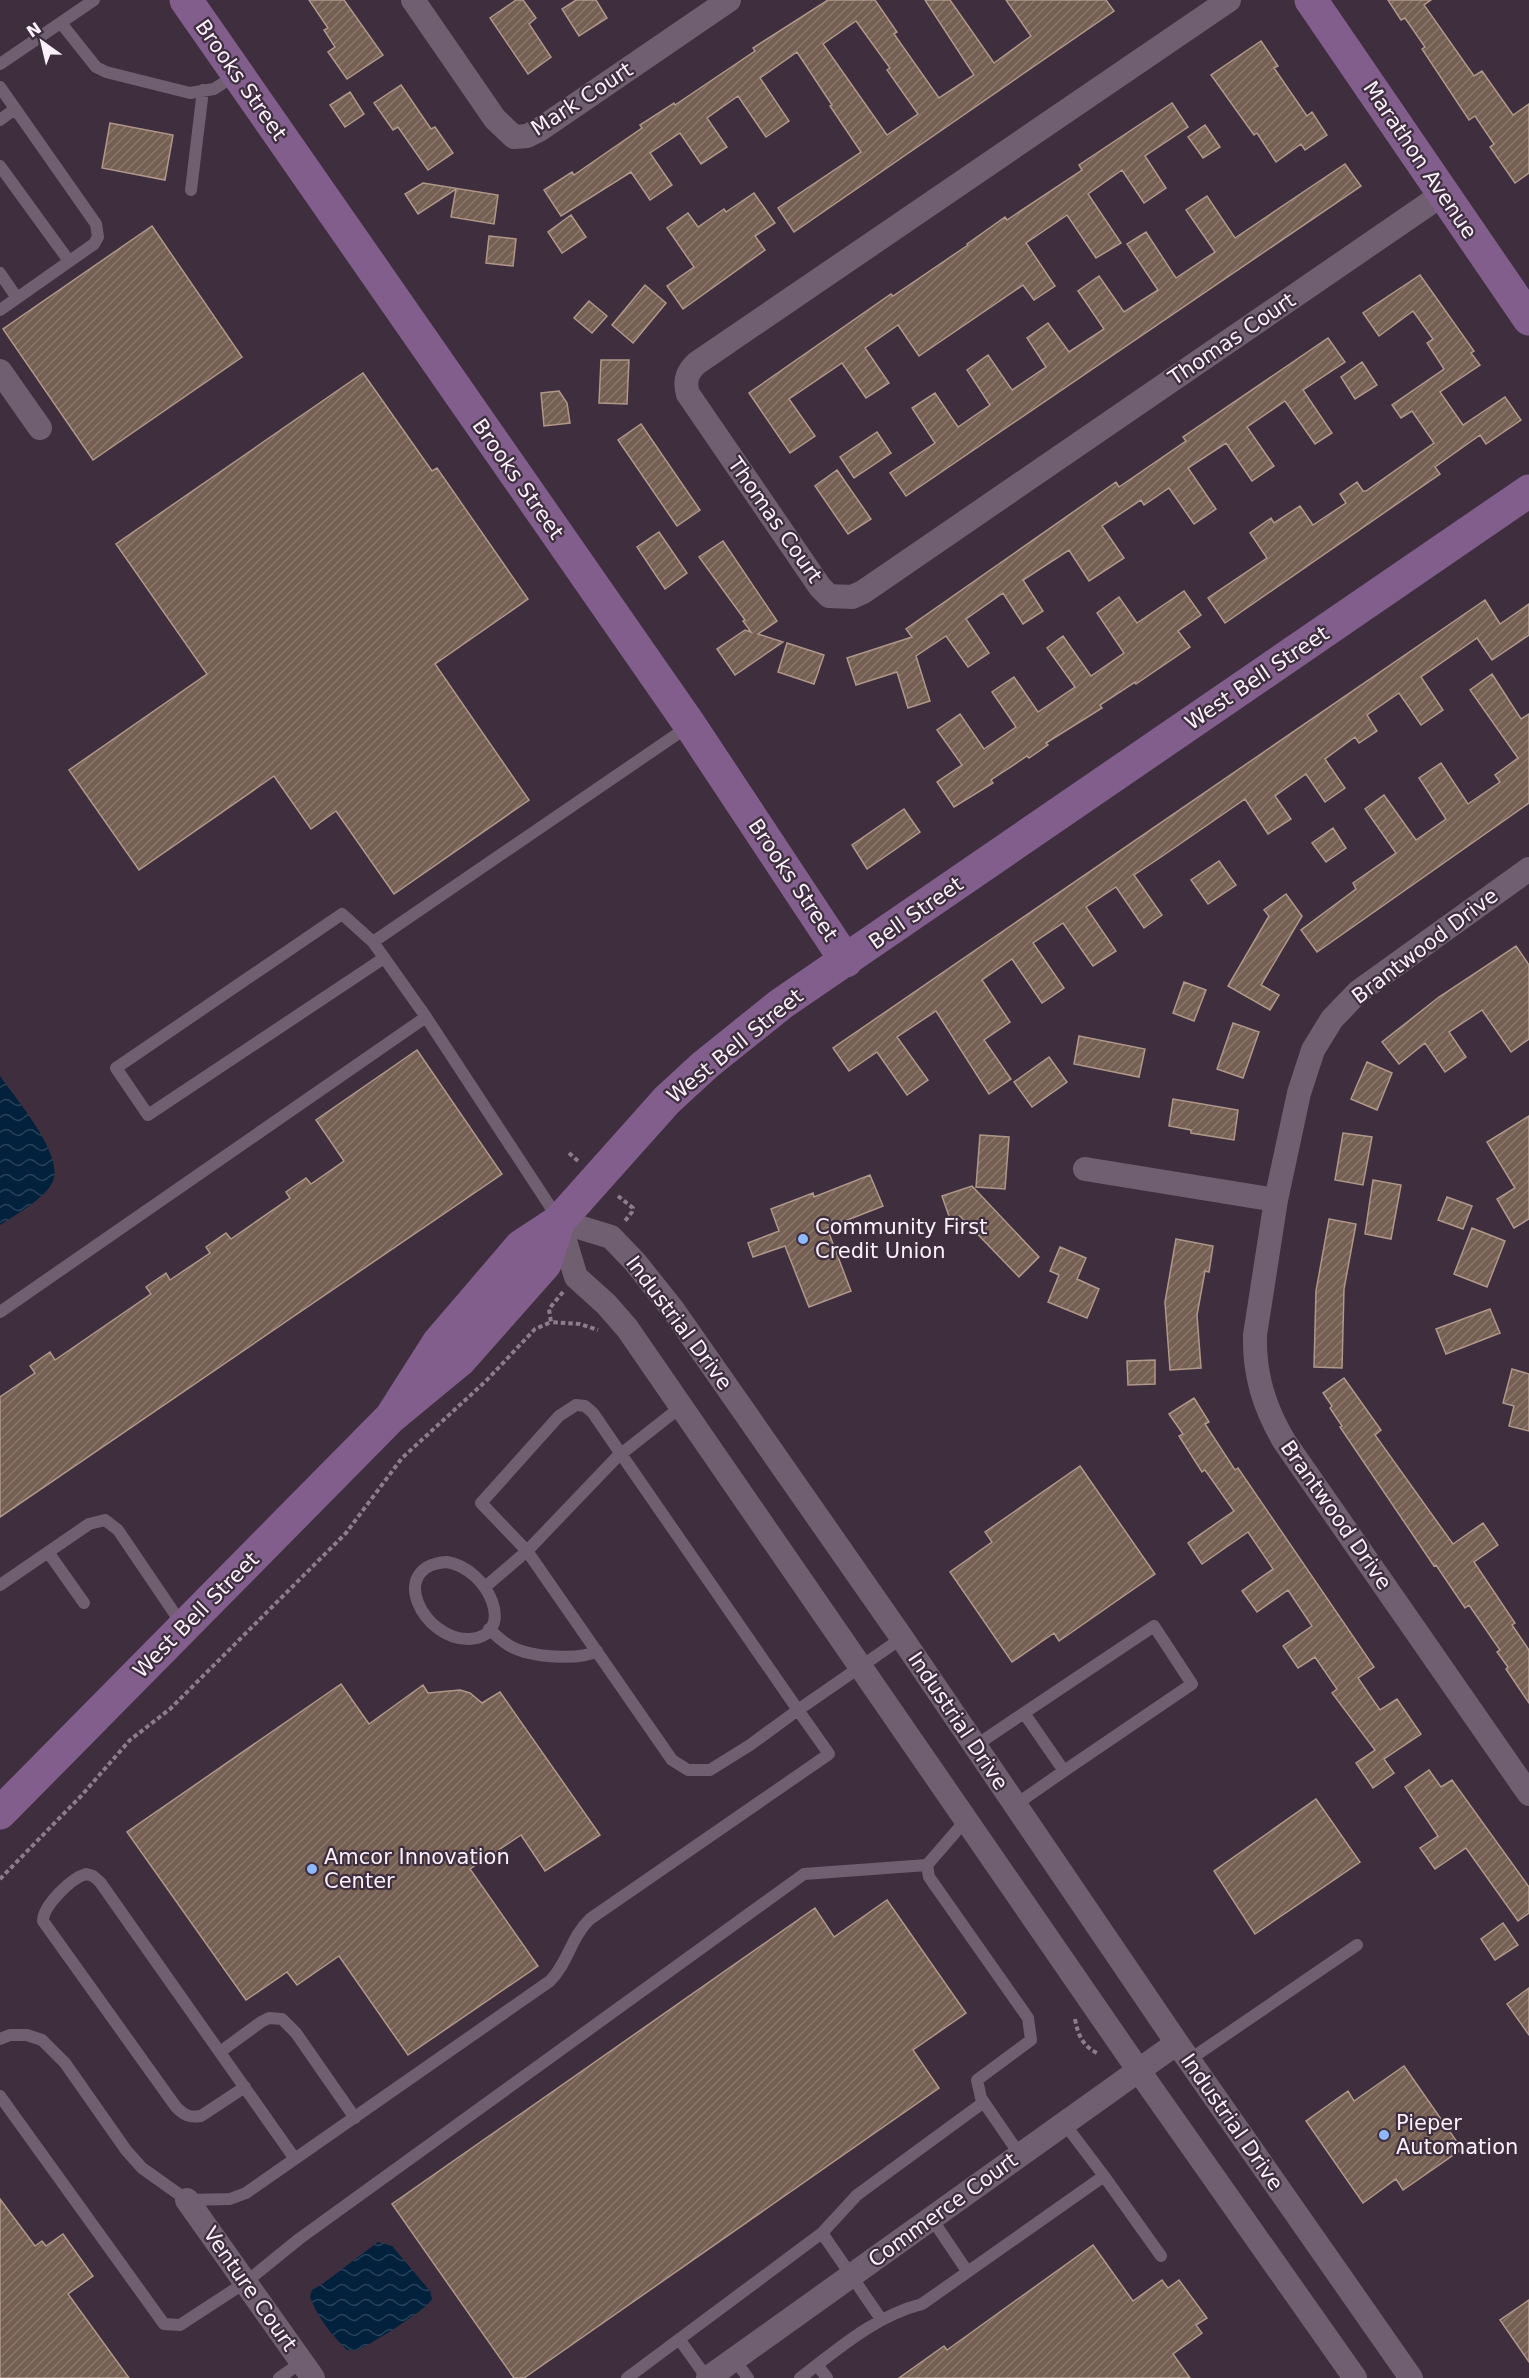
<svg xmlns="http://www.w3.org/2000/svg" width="1529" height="2378" viewBox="0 0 1529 2378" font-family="'DejaVu Sans',sans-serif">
<defs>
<pattern id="water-waves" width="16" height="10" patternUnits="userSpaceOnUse" patternTransform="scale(1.5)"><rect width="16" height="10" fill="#01213d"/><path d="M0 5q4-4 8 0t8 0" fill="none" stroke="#27425a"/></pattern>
<pattern id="building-hatch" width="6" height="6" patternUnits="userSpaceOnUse" patternTransform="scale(1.5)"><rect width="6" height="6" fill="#755f52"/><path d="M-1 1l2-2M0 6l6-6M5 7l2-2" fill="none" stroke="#8a766c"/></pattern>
</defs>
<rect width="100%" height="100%" fill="#3e2e3e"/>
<!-- water -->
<path fill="url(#water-waves)" d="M0,1076c15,22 64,78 53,105 -6,16 -39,35 -53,44z
M378,2242l14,4 38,45 2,8c-5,10 -64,48 -76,51 -2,1 -7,0 -9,0 -16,-16 -29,-32 -37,-53l2,-7 9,-5z"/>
<!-- building -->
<path fill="url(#building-hatch)" stroke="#af988a" stroke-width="1.5" fill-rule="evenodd" d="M309,0h35l39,55 -36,24 -19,-27 7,-5 -11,-17 4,-2z
M516,0h7l13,18 -7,6 22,33 -23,17 -38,-56z
M576,0h20l11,18 -28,18 -17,-27z
M828,0h47l22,32 -3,2 45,64 35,-23 -49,-75h25l44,63 37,-27 -25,-36h100l8,11 -320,221 -16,-24 83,-56 -31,-46 2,-1 -35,-53 -37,26 29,43 -23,16 -28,-41 -31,22 20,29 -26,17 -21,-31 -30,20 22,32 -22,15 -19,-28 -70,44 -17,-26 28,-18 2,3 68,-47 -2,-3 34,-22 1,2 80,-54 -2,-3zM856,21l34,47 -3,2 31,44 -31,21 -64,-91z
M1388,0h43l-7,5 50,71 8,-5 31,44 16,-11v69l-14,10 -25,-36 4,-3 -19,-28 -6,4 -47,-71 3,-2 -20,-29 -4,2z
M1261,41l17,25 -4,2 33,48 5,-4 15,23 -22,15 -4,-6 -25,18 -19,-29 -3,2 -43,-60z
M401,85l30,44 4,-2 18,26 -25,17 -30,-43 -5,3 -19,-27z
M350,92l14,22 -19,13 -15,-22z
M1172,103l16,24 -43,29 21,32 -22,15 -22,-33 -34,24 33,49 -25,15 -29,-43 -41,28 29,43 -21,14 -11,-15 -104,71 -21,-31 -33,23 24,35 -23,15 -24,-35 -53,36 26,37 -25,17 -41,-60 142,-99 2,2 75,-51 -1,-1 38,-27 2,3 75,-50 -3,-5z
M110,123l63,12 -8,45 -63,-12z
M1205,125l15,22 -17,11 -15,-21z
M1345,164l16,22 -455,310 -16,-23 45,-30 -23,-35 23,-15 23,34 32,-22 -23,-35 21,-15 24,35 34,-23 -19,-29 21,-15 21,29 35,-23 -26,-38 21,-15 25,36 34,-22 -31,-46 19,-12 30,46 39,-26 -29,-42 21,-14 28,42z
M423,183l75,12 -4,29 -43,-7 5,-28 -38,25 -13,-20z
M754,193l21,30 -20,13 10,14 -82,59 -16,-23 27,-19 -27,-39 21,-15 10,14 26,-18 2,3z
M571,215l15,22 -24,16 -14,-21z
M152,226l90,131 -149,103 -90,-131z
M489,236l27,3 -3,27 -27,-3z
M1420,275l54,76 -3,2 9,12 -40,27 23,33 42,-28 16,23 -35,24 -6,-9 -45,32 5,7 -215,149 -17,-25 59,-40 -17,-25 21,-15 3,5 26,-17 13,19 33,-22 -6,-9 17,-12 6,9h3l68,-48 -22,-32 -11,7 -9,-13 52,-36 -17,-26 6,-4 -20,-28 -34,25 -16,-23z
M645,285l21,18 -33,40 -21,-18z
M589,301l18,15 -15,17 -18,-15z
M1328,338l17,24 -42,28 29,43 -17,11 -30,-43 -38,26 27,39 -22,15 -26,-38 -38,25 28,41 -22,15 -25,-36 -25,17 -3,-5 -39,26 22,32 -35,23 -20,-31 -46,30 20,31 -20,13 -20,-31 -37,26 23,34 -21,14 -22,-31 -30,20 14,45 -22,7 -11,-36 -41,13 -9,-27 65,-21 -6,-8 210,-147 3,5 67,-46 -3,-4z
M601,360h28l-2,44 -28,-1z
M1362,362l15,23 -22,14 -14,-22z
M363,373l69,98 5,-3 91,131 -93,65 94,136 -135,94 -58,-83 -25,18 -37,-53 -135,94 -70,-100 138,-96 -91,-130z
M559,391l8,12 3,20 -26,3 -3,-33z
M641,424l59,86 -23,16 -59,-86z
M877,432l14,21 -37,25 -14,-21z
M837,470l34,49 -23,15 -33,-48z
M659,532l28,41 -22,16 -28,-42z
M723,541l54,80 -19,13 25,8 -48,33 -18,-26 28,-19 6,2 -8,-11 2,-1 -46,-63z
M1184,591l17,24 -23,16 12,16 -54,37 -1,-2 -35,23 2,3 -56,35 2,2 -19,13 -2,-2 -36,24 2,3 -39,24 -17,-25 25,-17 -25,-35 23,-16 24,35 32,-22 -24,-35 22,-15 24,35 37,-25 -28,-39 16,-12 28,40 33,-23 -27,-40 22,-16 18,26z
M1485,600l15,24 29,-20v31l-37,25 -15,-22 -56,39 22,33 -22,15 -22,-32 -32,22 10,16 -18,12 -4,-6 -30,22 20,29 -20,14 -19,-28 -31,22 16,23 -23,15 -23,-35 -84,58 -27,18 28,40 -18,13 -28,-41 -30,20 30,44 -23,15 -30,-43 -30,20 31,45 -22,15 -30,-44 -30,21 28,42 -26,18 27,39 -22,15 -53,-83 -39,26 31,43 -21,15 -30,-43 -28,19 -16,-23z
M787,643l37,12 -10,29 -36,-12z
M1492,674l29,45 8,-5v89l-212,149 -16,-22 55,-41 -3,-6 43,-30 -31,-44 19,-14 32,45 30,-21 -27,-41 22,-15 27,41 32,-22 -5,-7 23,-17 -48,-68z
M904,809l16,23 -53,37 -15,-24z
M1333,828l13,20 -20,14 -14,-19z
M1219,861l17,24 -28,19 -17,-24z
M1286,894l16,22 -41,69 18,10 -9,15 -42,-24 41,-70 -5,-6z
M1516,946l13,19v74l-18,13 -29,-42 -33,22 17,25 -21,15 -20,-29 -26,21 -17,-22 57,-45z
M1184,982l22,8 -12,31 -21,-8z
M1233,1023l26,9 -16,46 -26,-9z
M1079,1036l66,13 -6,28 -65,-13z
M417,1050l85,124 -502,343v-120l35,-24 -5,-7 20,-14 5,8 96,-66 -5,-7 20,-14 4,7 40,-27 -4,-6 20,-14 5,6 59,-41 -4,-6 20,-14 5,6 33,-23 -28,-41z
M1049,1057l18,25 -35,25 -18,-25z
M1367,1062l25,11 -15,37 -26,-11z
M1173,1099l65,11 -4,30 -43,-7v-3l-22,-4z
M1529,1116v103l-15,9 -17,-29 18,-11 -28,-46z
M1343,1133l29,4 -9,48 -28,-5z
M980,1135l29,2 -4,52 -29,-2z
M870,1175l13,31 -56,22 24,63 -42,16 -24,-61 -32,11 -5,-14 31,-12 -8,-22 42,-16 1,4z
M1373,1180l28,5 -10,54 -26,-5z
M972,1186l67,71 -20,20 -59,-61 -10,3 -8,-23z
M1447,1197l25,9 -9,23 -25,-9z
M1329,1219l27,5 -12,65 -2,79 -28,-1 2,-76z
M1472,1228l33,13 -18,46 -33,-13z
M1176,1239l37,7 -4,26 -4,-1 -8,44 4,53 -31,2 -5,-68z
M1060,1247l26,11 -9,21 22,10 -12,29 -39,-16 11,-27 -9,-4z
M1490,1309l10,24 -54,21 -10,-25z
M1155,1360v24l-27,1 -1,-24z
M1512,1369l17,5v57l-20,-5 5,-20 -11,-3z
M1344,1378l37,52 -6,5 78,109 30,-21 15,22 -24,17 41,61 -3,2 17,25v53l-23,-34 2,-2 -11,-15 3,-2 -31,-45 -4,3 -29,-43 -2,1 -94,-139 2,-1 -12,-18 2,-2 -9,-13z
M1194,1398l15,24 -4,2 30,46 3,-2 136,199 -16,11 22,32 17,-11 24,35 -37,25 10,14 -21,15 -17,-25 19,-13 -43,-57 5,-4 -22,-32 -17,11 -15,-22 29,-20 -24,-36 -31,22 -15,-21 31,-22 -25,-37 -46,32 -14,-21 46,-32 -29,-41 -3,2 -23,-36 4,-2 -14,-20z
M1080,1466l75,108 -96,67 -5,-8 -42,29 -62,-90 42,-30 -7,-10z
M341,1684l28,40 54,-39 5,8 32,-3 10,3 12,10 18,-11 100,143 -55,36 -24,-36 -51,34 68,97 -130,89 -69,-99 -42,29 -10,-13 -41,28 -119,-168z
M1429,1770l12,17 11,-7 77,107v26l-11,8 -52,-73 -31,21 -15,-21 18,-12 -33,-49z
M1316,1799l44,63 -105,72 -41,-63z
M887,1900l79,113 -53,37 26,38 -415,290h-10l-122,-174 423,-296 19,29z
M1503,1923l15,22 -23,15 -14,-21z
M1529,1988v47l-22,-31z
M1404,2066l58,83 -59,41 -7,-11 -33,24 -57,-82 42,-30 6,10z
M0,2199l35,47 7,-5 4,5 17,-12 30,42 -25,18 61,84h-129z
M1093,2245l40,56 29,-21 6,8 11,-8 28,38 -11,7 6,8 -29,21 17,24h-291l45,-32 3,4z
M1529,2300v62l-29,-42z"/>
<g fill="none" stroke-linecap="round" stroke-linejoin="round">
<!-- path -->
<path stroke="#8b7d8b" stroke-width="4" stroke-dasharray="4.5 3" stroke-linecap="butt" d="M569,1153l9,8
M618,1196l15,12 -1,4 -7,9
M563,1292l-14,17 2,13 29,2 18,6
M0,1879l81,-83 49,-56 40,-31 176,-176 56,-75 84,-77 49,-52 16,-7
M1075,2019c3,16 7,26 22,34"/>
<!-- lane -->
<path stroke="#705f70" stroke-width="12" d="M61,23l35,44 10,5 84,21 24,-4 23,-15
M0,64l94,-64
M0,87l96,137 2,13 -4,7 -94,66
M0,120l15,-11
M0,166l69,95
M191,190l12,-100
M0,273l17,25
M373,942l-31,-28 -226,154 32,47 236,-157
M559,1220l-133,-203 -53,-75 316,-216
M0,1312l426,-295
M48,1552l36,51
M447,1562c43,7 70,74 23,77 -47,2 -84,-73 -23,-77z
M0,1585l89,-61 16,-4 13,10 65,96
M485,1587l42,-36 -46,-48 78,-87 17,-11 9,1 8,7 28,41 177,256 -48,35 -40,25h-22l-16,-10 -145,-209 89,-93 5,-4 61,-48
M1154,1626l38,58 -128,87 -40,-58z
M489,1629c7,6 14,14 23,18 19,10 67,14 85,4
M975,1746l49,-33
M1015,1805l49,-34
M966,1820l-39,45 2,12 99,141 3,22 -54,40 4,18 39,57
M0,2039l10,-4h17l15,5 23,23 61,87 16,18 45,32 43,-1 16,-6 304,-212c18,-18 21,-44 40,-62l239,-165 -31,-44 104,-72
M220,2052l41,-30 8,-4 13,1 14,14 59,85
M1189,2060l168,-115
M245,2087l-44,29c-12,2 -17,-1 -25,-9l-133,-186c0,-15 28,-43 43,-47l7,2 7,6 195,277
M0,2096l164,228 16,1 66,-43 53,-43 505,-365 123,-9
M1104,2176l57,80
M932,2219l35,52
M822,2233l35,-38 127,-93
M679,2339l28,39
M734,2359l14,19
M817,2365l10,13
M279,2378l23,-16
M627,2378l195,-145 59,86
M800,2378c38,-29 75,-62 122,-74l182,-128 -40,-53"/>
<!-- street -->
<path stroke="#705f70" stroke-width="24" d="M413,0l82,119 19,18 13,-1 12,-6 190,-130
M1229,0l-532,363c-10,9 -13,18 -9,31l132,193 9,9 23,1 11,-5 580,-398
M0,371l40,57
M1529,869l-171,123 -26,27 -19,31 -14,43 -23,107 -21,135c-1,39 9,72 29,106l245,353
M1085,1169l191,31
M559,1221l52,16 24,25 39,49 228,327 275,405 234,335
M559,1221l17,56 30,27 21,24 512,743 216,307
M187,2200l126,178
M708,2378l469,-335"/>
<!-- secondary -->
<path stroke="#815e8c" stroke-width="33" d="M186,0l504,725 156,236
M1311,0l218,319
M391,1417l47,-74 83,-97 38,-25 108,-121 38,-35 76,-61 748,-513
M0,1813l391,-396 69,-57 85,-96 14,-43"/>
</g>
<!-- markers -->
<g fill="#8fb8fd" stroke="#3e2e3e" stroke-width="2">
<circle cx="803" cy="1239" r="6"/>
<circle cx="312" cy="1869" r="6"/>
<circle cx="1384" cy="2135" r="6"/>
</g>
<g text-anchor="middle" stroke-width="4.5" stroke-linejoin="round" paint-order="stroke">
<!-- street labels -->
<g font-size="21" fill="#fbf1fb" stroke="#3e2e3e">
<text transform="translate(241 80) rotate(55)" y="7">Brooks Street</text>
<text transform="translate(582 99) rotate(-33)" y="7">Mark Court</text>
<text transform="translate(1420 160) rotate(56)" y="7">Marathon Avenue</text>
<text transform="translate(1232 339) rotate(-34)" y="7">Thomas Court</text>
<text transform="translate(518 479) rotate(55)" y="7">Brooks Street</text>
<text transform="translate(775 520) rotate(55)" y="7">Thomas Court</text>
<text transform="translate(1257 678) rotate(-34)" y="7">West Bell Street</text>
<text transform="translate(793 880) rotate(56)" y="7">Brooks Street</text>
<text transform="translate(916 913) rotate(-35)" y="7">Bell Street</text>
<text transform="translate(1425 946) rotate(-37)" y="7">Brantwood Drive</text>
<text transform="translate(735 1046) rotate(-39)" y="7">West Bell Street</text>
<text transform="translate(679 1323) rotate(53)" y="7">Industrial Drive</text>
<text transform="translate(1336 1515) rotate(55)" y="7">Brantwood Drive</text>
<text transform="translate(196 1615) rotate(-45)" y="7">West Bell Street</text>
<text transform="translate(958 1721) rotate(56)" y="7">Industrial Drive</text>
<text transform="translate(1232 2122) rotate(55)" y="7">Industrial Drive</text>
<text transform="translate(943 2210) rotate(-36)" y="7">Commerce Court</text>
<text transform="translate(250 2289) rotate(55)" y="7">Venture Court</text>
</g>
<!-- poi labels -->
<g font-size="21" fill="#fbf1fb" stroke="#3e2e3e" text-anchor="start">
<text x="815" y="1234">Community First<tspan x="815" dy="24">Credit Union</tspan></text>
<text x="324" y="1864">Amcor Innovation<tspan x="324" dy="24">Center</tspan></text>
<text x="1396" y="2130">Pieper<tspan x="1396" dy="24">Automation</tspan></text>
</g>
</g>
<!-- north arrow -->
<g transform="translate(42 42) rotate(326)" stroke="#3e2e3e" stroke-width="4.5" paint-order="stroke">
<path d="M0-4.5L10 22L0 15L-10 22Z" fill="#fbf1fb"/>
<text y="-9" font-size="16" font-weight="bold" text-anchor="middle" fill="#fbf1fb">N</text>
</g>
</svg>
